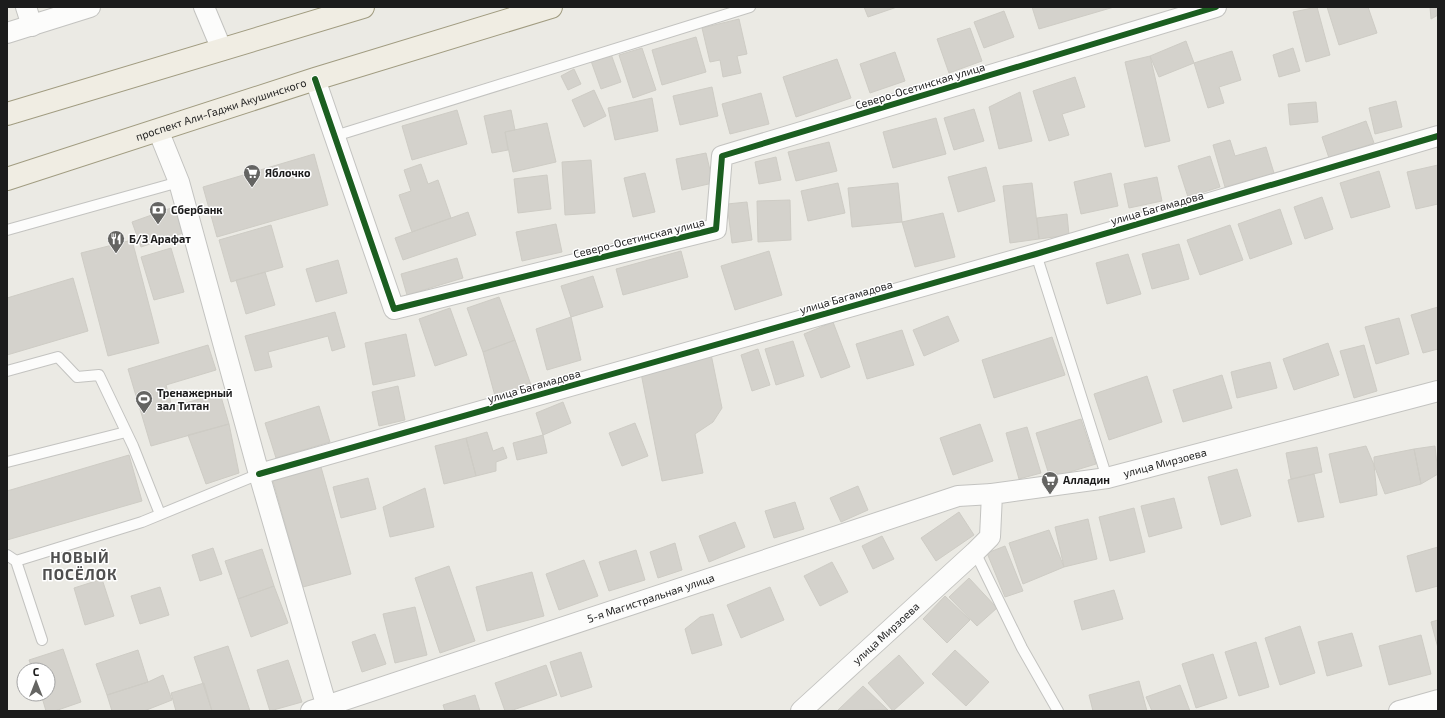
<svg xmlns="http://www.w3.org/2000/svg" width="1445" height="718" viewBox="0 0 1445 718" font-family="'Exo 2',sans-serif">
<rect width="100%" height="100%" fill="#ebeae4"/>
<!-- building -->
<path fill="#d4d2cc" stroke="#ceccc5" d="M864,7h33l-29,10z
M1032,7h82l-75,22z
M1317,7l13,48 -24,7 -13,-50z
M1327,7h41l9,26 -38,12z
M1430,7h8v8l-7,4z
M1004,11l10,26 -30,11 -10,-26z
M739,19l8,35 -10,2 4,17 -18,4 -3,-17 -10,2 -8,-34z
M970,28l12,33 -33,12 -12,-34z
M696,37l10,35 -44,13 -10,-35z
M1186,41l8,22 -35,14 -9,-21z
M642,48l14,42 -23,8 -14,-43z
M1293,48l7,23 -21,6 -6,-22z
M1232,51l9,29 -22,7 5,16 -16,5 -14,-45z
M895,52l10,29 -35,12 -10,-29z
M611,54l10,28 -20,7 -10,-28z
M1150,56l20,85 -25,6 -20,-85z
M837,59l14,39 -55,19 -13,-40z
M574,69l7,15 -13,6 -7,-14z
M1075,77l10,30 -23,7 7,21 -20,6 -16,-50z
M712,87l6,29 -38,9 -7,-29z
M594,90l12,26 -22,11 -12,-27z
M1020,92l12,49 -33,8 -10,-42z
M761,93l8,31 -39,10 -8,-30z
M652,98l6,33 -43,9 -7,-32z
M1396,101l6,26 -27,7 -6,-26z
M1316,102l2,20 -28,3 -2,-21z
M974,109l10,32 -30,9 -10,-32z
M457,110l10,34 -55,16 -10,-34z
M511,110l4,20 -10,2 3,18 -16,3 -8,-37z
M936,118l10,36 -53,14 -10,-36z
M1366,121l8,22 -45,15 -7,-21z
M547,123l9,39 -43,10 -8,-40z
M1230,140l5,16 31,-9 8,26 -49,14 -12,-42z
M829,142l8,29 -41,10 -8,-29z
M706,153l7,30 -31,7 -6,-31z
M314,154l14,51 -111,32 -14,-50z
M1210,156l10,31 -32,10 -10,-31z
M776,157l5,23 -22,4 -4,-22z
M591,160l4,53 -30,2 -3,-53z
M421,164l7,20 10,-4 13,38 -39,14 -13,-37 12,-4 -7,-21z
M1438,165v39l-22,5 -9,-37z
M986,167l9,34 -37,11 -10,-35z
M1379,171l11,36 -39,11 -11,-35z
M645,173l10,39 -22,5 -9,-39z
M1111,173l7,33 -37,8 -7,-32z
M547,175l4,34 -33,4 -4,-34z
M1157,177l5,24 -33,7 -5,-24z
M838,183l7,30 -37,8 -7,-30z
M898,183l4,39 -50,5 -4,-39z
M1032,183l7,56 -29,4 -7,-57z
M1322,197l11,32 -28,10 -11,-32z
M790,200l1,40 -33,2 -1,-41z
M747,202l5,38 -20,3 -5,-39z
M174,207l9,26 -42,14 -9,-25z
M1280,209l12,35 -42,15 -12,-35z
M468,212l8,23 -73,25 -8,-22z
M943,213l12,44 -40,10 -13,-45z
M1067,214l2,21 -30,4 -2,-21z
M556,224l6,28 -40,9 -6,-29z
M271,225l12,42 -52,15 -12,-42z
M1230,225l13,35 -43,15 -13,-35z
M132,240l27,103 -51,13 -27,-103z
M1179,244l10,35 -37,10 -10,-35z
M171,248l13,44 -30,8 -13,-43z
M681,251l7,26 -65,18 -7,-26z
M769,251l13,44 -47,15 -14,-44z
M1128,254l13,40 -34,10 -11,-41z
M457,258l6,20 -56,17 -6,-21z
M338,260l9,33 -31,9 -10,-33z
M265,272l10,33 -29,9 -10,-34z
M593,276l10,31 -32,10 -10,-31z
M73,278l15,53 -81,24v-57z
M499,297l16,43 -32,12 -16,-44z
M1438,307v42l-15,4 -12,-38z
M450,308l17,47 -32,11 -16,-47z
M335,312l10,35 -13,4 -4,-15 -60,16 4,15 -17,4 -10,-35z
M948,316l11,25 -35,15 -11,-26z
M571,317l10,43 -34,10 -11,-41z
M1399,318l10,36 -33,10 -11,-37z
M833,322l17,45 -29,11 -17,-44z
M902,330l12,35 -47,14 -11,-35z
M406,334l9,42 -42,9 -8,-42z
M1052,337l13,38 -71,23 -12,-38z
M515,340l16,45 -36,11 -12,-44z
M793,341l11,35 -28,9 -11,-36z
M1328,343l11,32 -45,15 -11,-31z
M208,345l8,25 -50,15 6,22 48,-14 9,31 -78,22 -23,-77z
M1364,345l13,46 -23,7 -14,-47z
M758,349l12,36 -18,6 -11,-36z
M711,354l11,54 -9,14 -18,12 8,39 -41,8 -22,-113z
M1270,362l7,26 -40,10 -6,-26z
M1222,375l10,33 -49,14 -10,-32z
M1147,376l15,46 -53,18 -15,-46z
M398,386l7,34 -26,6 -7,-34z
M563,402l8,21 -28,12 -7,-22z
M319,406l11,36 -54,16 -11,-35z
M1081,419l15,45 -46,14 -14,-45z
M635,423l13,33 -26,10 -13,-33z
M229,424l10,49 -33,11 -18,-49z
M980,424l13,37 -40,14 -13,-37z
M1027,427l14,46 -22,6 -13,-46z
M487,432l6,19 10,-4 4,11 -11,4v9l-20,5 -10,-38z
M543,435l4,18 -30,7 -4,-17z
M466,438l10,38 -32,8 -9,-38z
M1366,446l8,19 3,30 -37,8 -11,-49z
M1435,446l3,28 -17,10 -7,-35z
M1317,447l5,25 -31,7 -5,-26z
M1414,449l7,35 -36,10 -11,-29v-8z
M129,455l13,46 -135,39v-49z
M321,467l30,107 -48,13 -30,-106z
M1237,469l14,47 -30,9 -13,-48z
M1314,474l10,43 -26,5 -10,-42z
M368,478l8,31 -35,9 -8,-31z
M858,486l10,24 -27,12 -11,-24z
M425,488l9,39 -44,10 -7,-30z
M1174,498l8,30 -33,9 -8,-31z
M795,502l9,27 -30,9 -9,-27z
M1134,508l11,44 -35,9 -11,-44z
M959,512l15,23 -38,26 -15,-23z
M1088,519l9,40 -33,8 -9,-40z
M735,522l10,25 -36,15 -10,-26z
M1049,530l15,37 -41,17 -14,-41z
M882,536l12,23 -21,10 -11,-23z
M675,543l7,27 -24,8 -8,-26z
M1005,546l18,45 -18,6 -18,-44z
M1438,547v39l-22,6 -9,-36z
M213,548l9,26 -22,7 -8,-26z
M262,549l12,37 -36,13 -13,-38z
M636,550l9,30 -36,11 -10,-29z
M584,560l14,36 -39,14 -13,-36z
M832,562l16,30 -28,14 -16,-30z
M449,566l26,75 -35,12 -25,-75z
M532,572l12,44 -57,15 -11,-44z
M969,578l28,30 -20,18 -28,-29z
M102,579l12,37 -29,9 -11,-37z
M274,586l14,37 -37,14 -13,-38z
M160,587l9,28 -29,9 -9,-28z
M770,587l14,33 -43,18 -14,-33z
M1114,590l9,29 -41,11 -8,-29z
M945,596l25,24 -23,23 -24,-24z
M415,607l12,48 -32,8 -12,-49z
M713,614l9,31 -30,9 -7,-25 15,-12z
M1438,620v28l-7,-26z
M1300,626l15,47 -35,12 -15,-47z
M1352,633l10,33 -35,10 -9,-34z
M375,634l11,30 -24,8 -10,-30z
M1421,635l10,39 -42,11 -10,-39z
M1256,642l13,45 -30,9 -14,-44z
M228,646l22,65h-38l-18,-54z
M63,649l18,53 -26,9h-9l-5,-17h7v-24h-15l-4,-10z
M138,650l10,32 -41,13 -11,-31z
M955,650l34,32 -23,24 -34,-32z
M581,652l11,35 -31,10 -11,-35z
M1213,654l14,44 -31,10 -14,-44z
M899,655l25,28 -31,28 -25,-28z
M288,660l14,42 -32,9 -13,-41z
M546,665l11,30 -47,16h-5l-10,-28z
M163,675l9,25 -28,11h-32l-5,-16 41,-13z
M1139,681l8,30h-54l-4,-16z
M204,683l8,28h-36l-5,-18z
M1180,685l10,26h-38l-6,-14z
M863,686l25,24 -51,1z
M475,695l5,16h-35l-2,-6z"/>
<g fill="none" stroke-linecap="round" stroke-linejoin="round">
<defs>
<path id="lane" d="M335,136l415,-129
M7,230l172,-48
M1036,254l71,224
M7,371l51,-14 19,20 22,-2 34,71 27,68
M7,462l119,-30
M975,552l47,96 36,63
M7,555l9,6 126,-39 117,-48
M16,561l26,79"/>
<g id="street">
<path d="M26,7l6,19"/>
<path d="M204,7l18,43"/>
<path d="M7,33l83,-26"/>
<path d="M315,79l79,230 322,-80 6,-73 494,-149"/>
<path d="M158,130l21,52 80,292 69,237"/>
<path d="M259,474l777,-220 402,-118"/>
<path id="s1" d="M311,711l647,-215 34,-2"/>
<path id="s2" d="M801,711l174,-159 15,-15 2,-43 115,-16 331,-87"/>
<path d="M1399,711l39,-11"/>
</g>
<g id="primary">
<path d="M7,114l356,-107"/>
<path id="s3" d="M7,179l308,-100 236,-72"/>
</g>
</defs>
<!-- lane casing -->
<use href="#lane" stroke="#c3c3c0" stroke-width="12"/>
<!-- street casing -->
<use href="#street" stroke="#c3c3c0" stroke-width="22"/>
<!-- primary casing -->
<use href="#primary" stroke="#a19c81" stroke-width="24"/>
<!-- lane -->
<use href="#lane" stroke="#fcfcfb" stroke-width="10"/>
<!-- street -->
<use href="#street" stroke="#fcfcfb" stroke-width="20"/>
<!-- primary -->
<use href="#primary" stroke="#f0ede3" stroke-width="22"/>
<defs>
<path id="cycleway" d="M315,79l79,230 322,-80 6,-73 494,-149
M259,474l777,-220 402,-118"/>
</defs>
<!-- cycleway casing -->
<use href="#cycleway" stroke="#fff" stroke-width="8"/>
<!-- cycleway -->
<use href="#cycleway" stroke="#1b5e20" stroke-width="6"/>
</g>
<!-- icons -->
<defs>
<symbol id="supermarket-pin" viewBox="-11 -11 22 30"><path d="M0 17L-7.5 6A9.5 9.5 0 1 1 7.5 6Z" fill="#646462" stroke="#fff"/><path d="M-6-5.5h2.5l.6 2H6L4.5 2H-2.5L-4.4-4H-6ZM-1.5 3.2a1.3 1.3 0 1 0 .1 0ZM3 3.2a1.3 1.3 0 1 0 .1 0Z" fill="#fff"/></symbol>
<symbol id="bank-pin" viewBox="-11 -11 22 30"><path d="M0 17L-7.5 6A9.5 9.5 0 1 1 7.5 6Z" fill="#646462" stroke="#fff"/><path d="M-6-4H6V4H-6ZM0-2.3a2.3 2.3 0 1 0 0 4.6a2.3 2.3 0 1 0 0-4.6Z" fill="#fff"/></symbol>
<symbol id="restaurant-pin" viewBox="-11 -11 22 30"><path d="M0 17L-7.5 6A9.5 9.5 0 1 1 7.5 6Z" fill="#646462" stroke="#fff"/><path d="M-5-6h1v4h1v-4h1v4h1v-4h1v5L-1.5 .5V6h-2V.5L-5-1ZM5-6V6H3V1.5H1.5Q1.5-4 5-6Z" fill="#fff"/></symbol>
<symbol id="stadium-pin" viewBox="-11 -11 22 30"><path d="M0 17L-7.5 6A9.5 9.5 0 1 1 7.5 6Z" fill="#646462" stroke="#fff"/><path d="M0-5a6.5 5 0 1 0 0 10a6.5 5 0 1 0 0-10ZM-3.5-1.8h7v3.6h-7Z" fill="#fff"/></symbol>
</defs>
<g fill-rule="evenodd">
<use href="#supermarket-pin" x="242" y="163" width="20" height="27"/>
<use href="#bank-pin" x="148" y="200" width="20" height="27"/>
<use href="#restaurant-pin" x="106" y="229" width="20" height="27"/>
<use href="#stadium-pin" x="134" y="389" width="20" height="27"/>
<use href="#supermarket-pin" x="1040" y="470" width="20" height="27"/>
</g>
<g text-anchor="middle" stroke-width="3" stroke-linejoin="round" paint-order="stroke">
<!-- street labels -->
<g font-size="11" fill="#1c1c1c" stroke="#fff">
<text transform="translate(920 86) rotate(-17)" y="4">Северо-Осетинская улица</text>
<text dy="4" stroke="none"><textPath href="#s3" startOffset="225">проспект Али-Гаджи Акушинского</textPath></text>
<text transform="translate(1157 208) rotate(-16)" y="4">улица Багамадова</text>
<text transform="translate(639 238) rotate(-14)" y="4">Северо-Осетинская улица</text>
<text transform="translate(846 297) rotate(-16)" y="4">улица Багамадова</text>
<text transform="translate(534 386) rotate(-16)" y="4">улица Багамадова</text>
<text dy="4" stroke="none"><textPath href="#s2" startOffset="476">улица Мирзоева</textPath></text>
<text dy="4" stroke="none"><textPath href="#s1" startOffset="358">5-я Магистральная улица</textPath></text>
<text dy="4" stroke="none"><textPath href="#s2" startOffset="115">улица Мирзоева</textPath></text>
</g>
<!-- poi labels -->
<g font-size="11" font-weight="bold" fill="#1c1c1c" stroke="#fff" text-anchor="start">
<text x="265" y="177">Яблочко</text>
<text x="171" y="214">Сбербанк</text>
<text x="129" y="243">Б/З Арафат</text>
<text x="157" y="397">Тренажерный<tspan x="157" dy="13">зал Титан</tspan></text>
<text x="1063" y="484">Алладин</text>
</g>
<!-- district labels -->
<g font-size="15" font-weight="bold" letter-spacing="1" fill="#4f4f4f" stroke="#fff">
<text x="80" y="563">НОВЫЙ<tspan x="80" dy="17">ПОСЁЛОК</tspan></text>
</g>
</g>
<!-- border -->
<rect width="1445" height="718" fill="none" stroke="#1c1c1c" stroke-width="16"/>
<!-- north arrow -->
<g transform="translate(36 682)"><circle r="19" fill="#ffffff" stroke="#a4a4a4"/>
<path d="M0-3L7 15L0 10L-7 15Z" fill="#646462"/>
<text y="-6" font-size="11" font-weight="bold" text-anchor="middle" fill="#1c1c1c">С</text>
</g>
</svg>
